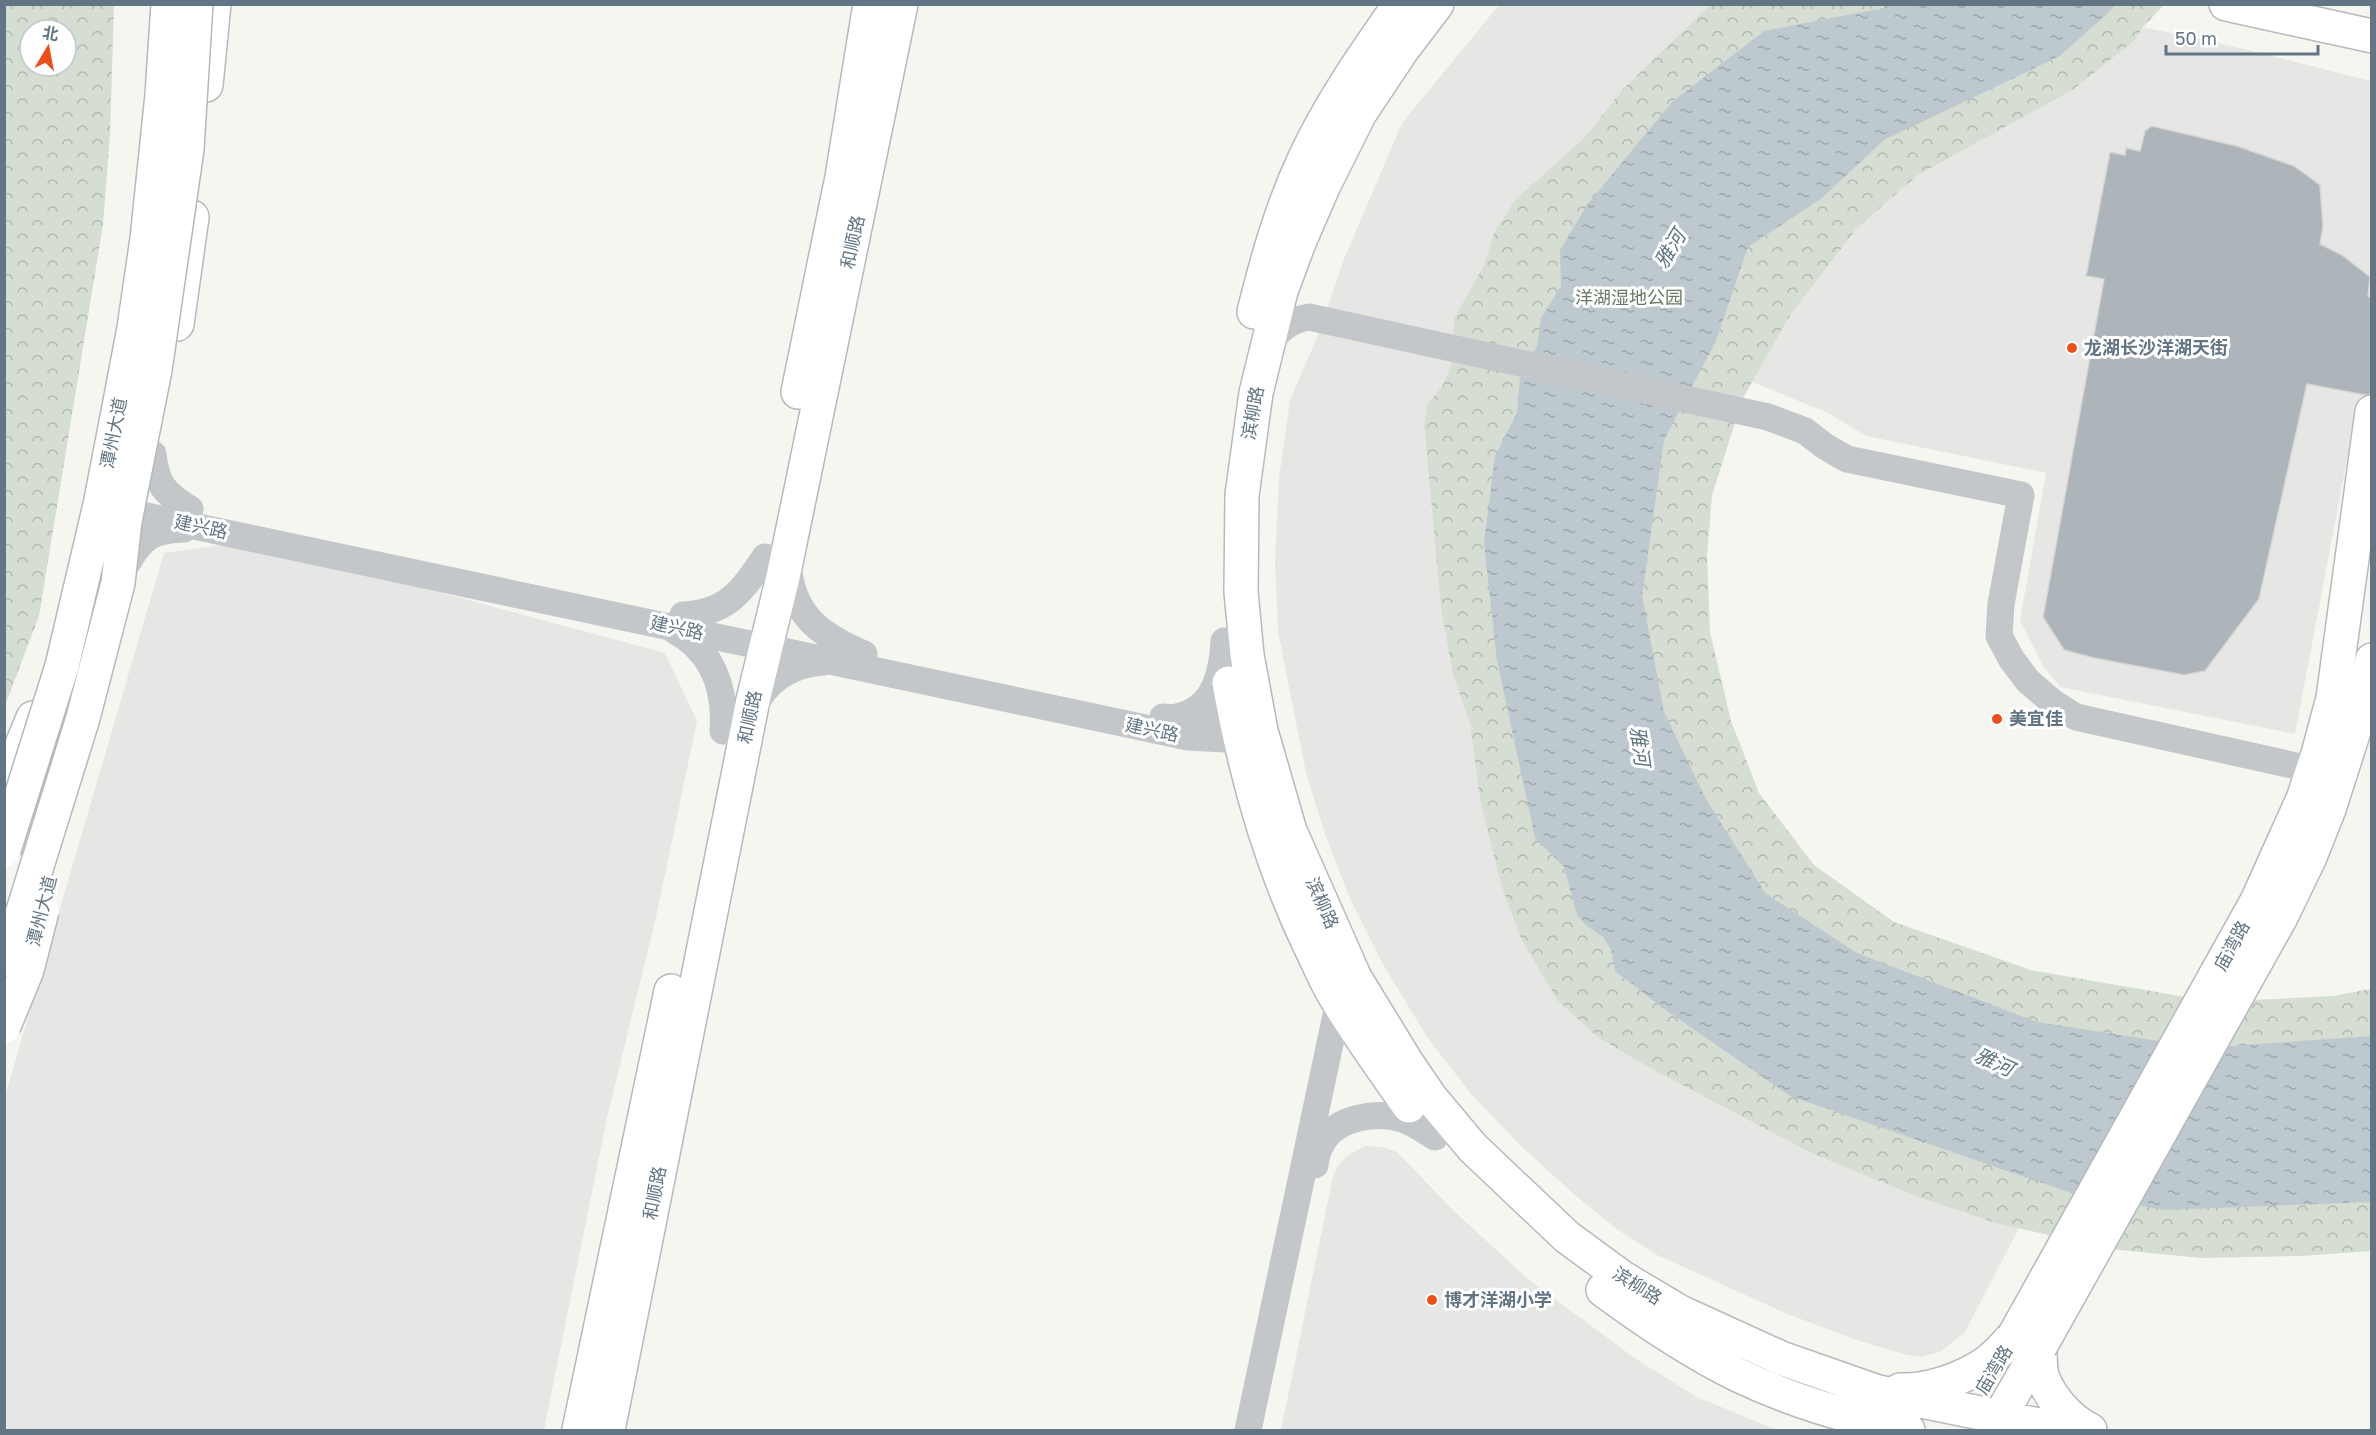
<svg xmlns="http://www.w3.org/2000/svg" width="2376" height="1435" viewBox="0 0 2376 1435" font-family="'Golos Text','Noto Sans SC',sans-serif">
<defs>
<pattern id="park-crowns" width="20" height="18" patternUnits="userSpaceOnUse" patternTransform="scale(1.5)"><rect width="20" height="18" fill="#d6ddd2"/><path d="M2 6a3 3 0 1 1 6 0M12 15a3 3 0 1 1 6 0" fill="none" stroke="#b1b8b0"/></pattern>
<pattern id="water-ripples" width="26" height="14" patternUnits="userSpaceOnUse" patternTransform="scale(1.5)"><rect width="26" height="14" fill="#bdc9ce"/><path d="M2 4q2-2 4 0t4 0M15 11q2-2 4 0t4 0" fill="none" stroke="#9da8ad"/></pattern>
</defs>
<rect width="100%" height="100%" fill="#f6f6f1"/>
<!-- built -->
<path fill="#e6e7e5" d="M1499,5h211l-87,84 -38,48 -32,30 -59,66 -10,32 -30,53 -2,43 -9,24 -16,20 -3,20 17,184 12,66 17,49 10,76 179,273 154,81 105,43 101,31 -54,104 -25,20 -19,5 -14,-2 -51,-15 -71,-27 -128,-58 -39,-25 -42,-34 -54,-49 -51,-53 -44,-57 -46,-76 -31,-62 -25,-65 -19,-61 -28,-142 -3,-70 4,-83 11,-78 28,-65 26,-76 58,-136z
M2143,27l97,21 131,33v356l-19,-4 -57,301 -235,-47 -16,-20 -24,-46 26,-148 -180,-37 -38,-23 -76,-31 39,-68 66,-86 61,-54 156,-85 61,-49z
M250,541l415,112 32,68 -40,192 -50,205 -63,312h-539v-334l159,-543z
M1364,1146l19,1 14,5 57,59 74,68 108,80 61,38 80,33h-496l52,-254 4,-9 10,-11z"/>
<!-- park -->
<path fill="url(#park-crowns)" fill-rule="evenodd" d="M5,4l109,1 -4,129 -7,91 -64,391 -34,90zM30,30h36v36h-36z
M1710,5h454l-21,22 -8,13 -61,49 -156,86 -61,53 -66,86 -48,84 -31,97 -5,61 3,76 21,89 28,72 55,72 80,57 137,48 183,32 119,-6 38,-7v262l-68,5 -102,2 -91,-9 -114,-26 -78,-26 -105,-43 -154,-81 -60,-35 -41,-37 -36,-60 -20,-54 -22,-87 -10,-76 -17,-49 -12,-66 -17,-184 3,-20 16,-20 9,-24 2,-43 30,-53 10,-32 21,-33 70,-63 38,-48z"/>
<!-- water -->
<path fill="url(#water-ripples)" d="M1886,5h228l-5,7 -49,44 -176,84 -62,58 -74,49 -32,94 -52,99 -22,156 22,116 42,87 59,94 92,60 180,69 166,26 168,-12v166l-206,8 -88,-15 -287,-99 -127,-88 -48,-37 -4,-22 -8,-12 -16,-11 -10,-11 -13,-48 -29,-29 -38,-178 -13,-117 11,-87 22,-43 3,-34 17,-33 4,-28 20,-32 -1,-36 27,-45 85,-103 92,-71 120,-23z"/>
<!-- building -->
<path fill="#adb5ba" stroke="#d7d7d4" stroke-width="1.5" d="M2152,126l85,20 57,20 26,19 3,42 -3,17 22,11 28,22 -2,19 4,3v95l-7,1 -58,-11 -48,215 -54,72 -21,4 -90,-17 -30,-8 -21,-33 61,-338 -18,-3 24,-124 15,3 1,-7 14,3 5,-20z"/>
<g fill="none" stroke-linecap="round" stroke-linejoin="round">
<defs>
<path id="major" d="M1437,4l-35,46 -42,63 -37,74 -25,58 -17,46 -25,102 -14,102 -1,97 6,63 14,76 29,100 65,147 52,85 24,35 42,50 94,89 56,41 57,34 101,46 97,34 185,38
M2226,4l146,32
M206,85l8,-81
M1254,312c13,-52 27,-103 50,-152 25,-55 61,-106 96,-156
M177,324l15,-107
M798,392l44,-215 28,-173
M1229,683c16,91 40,177 80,261 8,16 15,33 24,49 23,39 50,76 76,113
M4,788l29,-70
M2303,799l15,-45 15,-56 39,-286
M2329,809l32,-100 11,-49
M1603,1290c42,31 88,62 135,85 54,26 112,43 170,55
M2040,1347c0,9 0,20 2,29 8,22 27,44 48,54
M1900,1390c28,1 63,-11 86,-27 10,-7 19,-18 28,-27
M579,1430l92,-439
M608,1430l145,-730 30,-123 118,-573
M1992,1430l48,-83"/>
</defs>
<!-- major casing -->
<use href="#major" stroke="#b6babe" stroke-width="36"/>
<!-- minor -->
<path stroke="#c3c7ca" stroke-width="27" d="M1266,348c13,-18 21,-27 43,-31l459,100 37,14 21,16 21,12 174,36 -20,109 -2,32 13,24 16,21 23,20 25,16 256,57
M153,454c3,30 12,40 37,55
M109,508l1079,229 37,2 35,-8
M128,562c15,-26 26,-32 56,-33
M788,562c3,52 31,73 76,92
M683,615c45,-2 59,-24 82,-58
M674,630c39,21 52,59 49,101
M753,710c12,-30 39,-46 70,-48
M1163,717l32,3 60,-13
M1177,717c37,-8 45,-42 47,-76
M1315,1165c1,-7 3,-16 7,-22 14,-26 55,-32 80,-24 12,4 23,12 33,18
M1248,1430l91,-429"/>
<!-- major -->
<use href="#major" stroke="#fff" stroke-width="33"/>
<defs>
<path id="major-bridge" d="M2014,1336l243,-435 46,-102
M2040,1347l241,-430 29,-60 19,-48"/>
<path id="highway-bridge" d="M4,850l58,-184 38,-161 19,-98 15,-79 13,-89 15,-144 6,-91
M4,959l19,-48 60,-193 35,-135 7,-62 30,-151 32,-221 9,-145
M4,1026l23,-56 15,-59"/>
</defs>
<!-- major-bridge casing -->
<use href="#major-bridge" stroke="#b6babe" stroke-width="36" stroke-linecap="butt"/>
<!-- highway-bridge casing -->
<use href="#highway-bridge" stroke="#b5b9bc" stroke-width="36" stroke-linecap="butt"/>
<!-- major-bridge -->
<use href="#major-bridge" stroke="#fff" stroke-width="33"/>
<!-- highway-bridge -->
<use href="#highway-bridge" stroke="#fff" stroke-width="33"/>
</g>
<!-- markers -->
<g fill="#ee4f19" stroke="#fff" stroke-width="2">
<circle cx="2072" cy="348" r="6"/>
<circle cx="1997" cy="719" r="6"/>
<circle cx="1432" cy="1300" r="6"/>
</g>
<g text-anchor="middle" stroke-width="6" stroke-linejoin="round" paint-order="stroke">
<!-- street labels -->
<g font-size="18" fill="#627585" stroke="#fff">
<text transform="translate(853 242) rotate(-78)" y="6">和顺路</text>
<text transform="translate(1253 413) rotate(-80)" y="6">滨柳路</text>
<text transform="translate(114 433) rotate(-79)" y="6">潭州大道</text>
<text transform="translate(201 527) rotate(12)" y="6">建兴路</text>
<text transform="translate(677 628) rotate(12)" y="6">建兴路</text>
<text transform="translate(750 717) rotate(-78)" y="6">和顺路</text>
<text transform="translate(1152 730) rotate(12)" y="6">建兴路</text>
<text transform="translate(1322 903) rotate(66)" y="6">滨柳路</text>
<text transform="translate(42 911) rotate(-76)" y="6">潭州大道</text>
<text transform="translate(2232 946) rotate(-61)" y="6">庙湾路</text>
<text transform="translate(655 1193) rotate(-79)" y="6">和顺路</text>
<text transform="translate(1637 1286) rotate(32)" y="6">滨柳路</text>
<text transform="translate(1994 1370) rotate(-59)" y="6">庙湾路</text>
</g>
<!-- park labels -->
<g font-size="18" fill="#667b62" stroke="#fff">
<text x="1629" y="304">洋湖湿地公园</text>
</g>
<!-- poi labels -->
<g font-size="18" font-weight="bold" fill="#627585" stroke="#fff" text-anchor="start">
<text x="2084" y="354">龙湖长沙洋湖天街</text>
<text x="2009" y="725">美宜佳</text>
<text x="1444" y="1306">博才洋湖小学</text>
</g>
<!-- water labels -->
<g font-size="20" font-style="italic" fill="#5e7782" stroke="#fff">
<text transform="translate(1670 249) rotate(-59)" y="7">雅河</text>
<text transform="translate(1640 746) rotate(82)" y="7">雅河</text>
<text transform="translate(1994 1062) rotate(24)" y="7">雅河</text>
</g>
</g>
<!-- border -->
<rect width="2376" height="1435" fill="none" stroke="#627585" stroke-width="12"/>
<!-- north arrow -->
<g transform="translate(48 48) rotate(10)"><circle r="28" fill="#ffffff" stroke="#c0c8ce" stroke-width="1.5"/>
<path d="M0-4.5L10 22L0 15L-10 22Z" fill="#ee4f19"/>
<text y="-9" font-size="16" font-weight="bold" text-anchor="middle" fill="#627585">北</text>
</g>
<!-- scale -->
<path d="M2166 45v9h152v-9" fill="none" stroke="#627585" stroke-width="3"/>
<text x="2175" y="45" font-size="18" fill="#627585" stroke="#ffffff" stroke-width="4.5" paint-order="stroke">50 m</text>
</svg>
